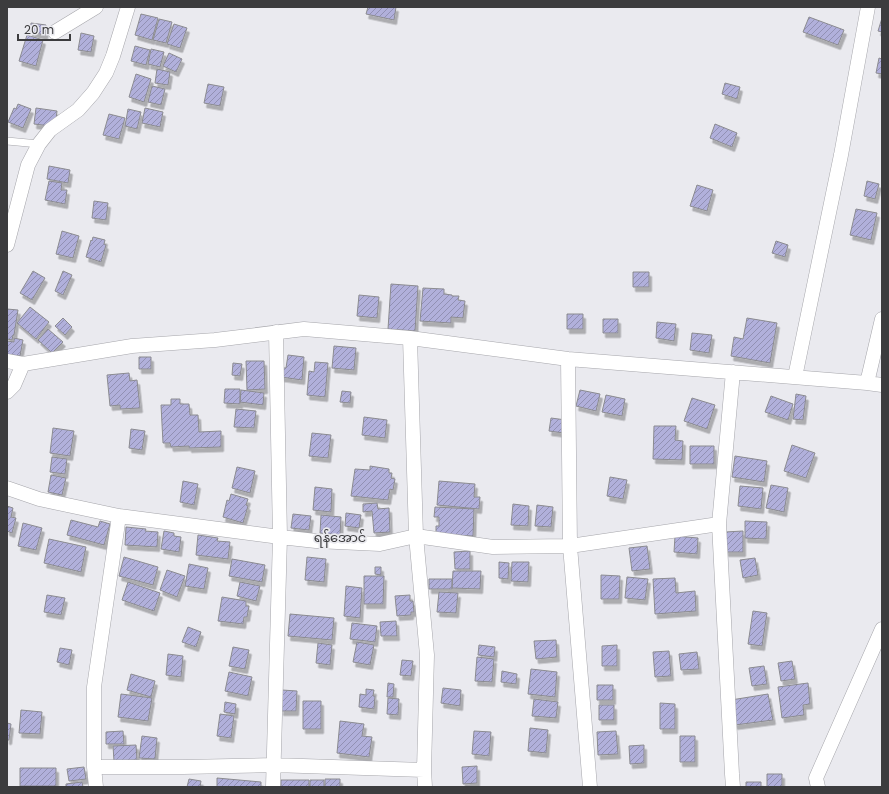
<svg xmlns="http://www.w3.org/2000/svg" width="889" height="794" viewBox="0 0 889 794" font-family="Poppins,'Noto Sans Myanmar',sans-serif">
<defs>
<pattern id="building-hatch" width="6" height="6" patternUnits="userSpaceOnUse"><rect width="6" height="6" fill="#b1b0db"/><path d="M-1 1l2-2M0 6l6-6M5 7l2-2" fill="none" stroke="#9190b3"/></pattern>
<filter id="shadow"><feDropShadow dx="2.5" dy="4.5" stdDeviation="0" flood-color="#0004"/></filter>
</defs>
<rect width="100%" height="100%" fill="#eaeaef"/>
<!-- building -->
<path fill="url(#building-hatch)" stroke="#8b8b90" filter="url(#shadow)" d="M368,7h28l-2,13 -28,-6z
M141,14l17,4 -6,22 -17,-5z
M809,17l35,13 -6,15 -35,-13z
M882,18v14l-4,-1z
M159,19l13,3 -6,21 -13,-3z
M31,23l15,2 -1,10 -15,-3z
M174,24l13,4 -7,20 -13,-4z
M81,33l13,3 -3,16 -13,-2z
M27,35l16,5 -7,26 -17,-5z
M135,46l15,4 -4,15 -15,-4z
M151,49l13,3 -4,15 -12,-3z
M169,53l13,6 -6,13 -13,-6z
M879,58l3,1v15l-6,-1z
M157,69l13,3 -2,13 -13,-2z
M136,74l15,5 -7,23 -15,-5z
M725,83l15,4 -3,12 -15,-5z
M208,84l16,3 -4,19 -16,-3z
M152,86l13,3 -4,16 -13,-3z
M18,104l13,5 -8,19 -15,-6 6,-14 2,1z
M36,108l21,3 -1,9h-4l-1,6 -17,-2z
M145,108l18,4 -3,15 -18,-4z
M128,109l13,3 -4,17 -12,-3z
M109,114l16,4 -6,21 -16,-4z
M715,124l22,9 -5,14 -22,-9z
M49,166l21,4 -2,13 -21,-4z
M49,181l13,2 -1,7h6l-2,14 -20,-4z
M867,181l12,3 -4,15 -11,-3z
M697,185l16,5 -6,21 -17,-5z
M94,201l14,2 -2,17 -14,-2z
M856,209l21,4 -6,27 -21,-5z
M62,231l17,5 -6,22 -17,-4z
M93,237l12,3 -1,4 2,1 -5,17 -15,-5 5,-17 1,1z
M776,241l12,4 -3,12 -13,-4z
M33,271l12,7 -13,22 -12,-7z
M63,271l9,4 -9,20 -8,-4z
M633,272h16v15h-16z
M391,284l27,2 -3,45 -27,-2z
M423,288l21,1v5l8,1v1h7l-1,4 7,1 -2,17 -12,-1v6l-31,-2z
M359,295l20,2 -2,21 -20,-2z
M30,307l19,15 -13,17 -19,-16z
M7,309l11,1 -4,25h-1l-1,5 -5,-1z
M567,314h16v15h-16z
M63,318l9,9 -7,8 -10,-9z
M747,318l30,5 -7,40 -39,-7 3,-19 9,2z
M603,319h15v14h-15z
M657,322l19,2 -2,17 -18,-3z
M48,329l15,13 -11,11 -14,-13z
M692,333l20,2 -3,18 -19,-3z
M14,338l9,2 -3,16 -13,-2v-13l7,1z
M334,346l22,2 -2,22 -22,-2z
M288,355l16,2 -2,23 -21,-3 1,-9h4z
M139,357h12v12h-12z
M246,361h18l1,28 -18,1z
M315,362l13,1 -3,34 -18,-2 2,-24 5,1z
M233,363l9,1 -2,12 -8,-1z
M129,373l1,8 7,-1 3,28 -20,1v-4l-10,1 -3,-31z
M225,389h15v15l-16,-1z
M241,390l23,3 -1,12 -23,-3z
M580,390l20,4 -4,17 -20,-5z
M342,391l9,1 -1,11 -10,-1z
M796,394l10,2 -3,24 -10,-1z
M606,395l19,4 -3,17 -20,-4z
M771,396l22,8 -5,16 -23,-8z
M692,398l23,7 -8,24 -23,-8z
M171,399h9v5h9l1,11h8l1,17 22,-1v16l-32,1v-2l-18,1 -1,-4h-7l-2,-38h10z
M236,409l20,2 -2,17 -20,-1z
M364,417l23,3 -2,18 -23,-3z
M551,418l15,2 -2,13 -15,-2z
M654,426h22l-1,14 8,1 -1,19 -29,-1z
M53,428l21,3 -4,25 -20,-3z
M131,429l14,2 -3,19 -13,-2z
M312,433l19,2 -3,23 -19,-2z
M792,445l23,8 -9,25 -22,-7z
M690,446h24v18h-24z
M735,456l32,5 -3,21 -32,-5z
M52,457l15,2 -2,15 -15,-2z
M370,466l19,3v4h3l-1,5 4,1 -2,11 -3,-1 -2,11 -37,-4 4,-27 15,1z
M237,467l18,4 -5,22 -18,-5z
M51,475l15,3 -4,17 -14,-3z
M610,477l17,3 -4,19 -16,-3z
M183,481l15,3 -4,21 -14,-3z
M439,481l36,3 -1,13h6l-1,12 -42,-4z
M771,485l17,3 -4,24 -18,-4z
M740,486l23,2 -2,21 -23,-3z
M315,487l17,2 -1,23 -18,-2z
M231,494l17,5 -2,6 2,1 -5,17 -20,-6 4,-17 2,1z
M377,503l1,6 11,-1 1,24 -16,1 -2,-22 -9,1v-8z
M513,504l16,2 -1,20 -17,-1z
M537,505l16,2 -2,20 -16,-1z
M7,506l6,2 -2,9 5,1 -4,15 -5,-2z
M435,507l39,2 -1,27 -37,-2v-8h3v-9h-5z
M346,513l15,2 -2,13 -14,-2z
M293,514l18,2 -2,14 -18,-2z
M321,515l20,2 -1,18 -20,-2z
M71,520l27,7 2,-6 10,3 -6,21 -37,-10z
M745,521l22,1 -1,17 -21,-1z
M23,523l19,5 -6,22 -18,-4z
M126,527l20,2 -1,2 13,1 -1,15 -32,-2z
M164,531l10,2v3l7,1 -2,15 -18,-3z
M743,531v21h-17l-1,-20z
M198,535l20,3 -1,3 13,1 -2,17 -32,-4z
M675,536l23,2 -1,16 -23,-2z
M49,539l37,8 -5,25 -37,-9z
M647,546l3,23 -18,2 -3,-23z
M470,551v18h-15l-1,-17z
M124,557l34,10 -5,18 -34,-9z
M307,557l19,2 -2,23 -19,-2z
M755,558l3,17 -15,3 -3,-18z
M232,559l33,6 -3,17 -33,-6z
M499,562l10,1 -1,16 -9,-1z
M512,562h17l-1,20 -17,-1z
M189,564l19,4 -4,21 -19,-3z
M375,567h6v8l-6,-1z
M167,570l18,6 -8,21 -17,-7z
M453,571h28l-1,18 -28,-1z
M601,575l19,1 -1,23h-18z
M364,576h20l-1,28h-19z
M627,577l21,2 -3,21 -20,-2z
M675,578l1,15 19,-2 1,20 -41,3 -2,-35z
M429,579h23v10h-23z
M128,582l32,11 -6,18 -32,-11z
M240,582l20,4 -4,15 -19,-5z
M346,586l16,2 -2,30 -16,-2z
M439,592l19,1 -2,20 -19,-1z
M47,595l18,3 -4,17 -17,-3z
M410,595v6h3l1,11h-3v3l-14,1 -2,-20z
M222,597l24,4v5h3l-2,11h-3l-1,7 -25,-3z
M753,611l14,2 -5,33 -14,-2z
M290,614l44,4 -2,22 -44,-4z
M396,621l1,15h-16l-1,-14z
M352,623l25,3 -2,16 -25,-3z
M188,627l13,5 -5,15 -14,-5z
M556,640l1,17 -21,2 -2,-18z
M357,642l17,3 -4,20 -17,-3z
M318,643l14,2 -2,20 -14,-2z
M479,645l16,2 -1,10 -16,-2z
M617,645v21h-15v-20z
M233,647l16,3 -4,19 -16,-3z
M60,648l12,2 -3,15 -12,-3z
M669,651l2,25 -16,1 -2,-25z
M697,652l2,17 -18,1 -2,-16z
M168,654l15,2 -2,21 -15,-2z
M477,657l17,2 -2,23 -17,-1z
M402,660l11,1 -2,15 -11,-1z
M792,661l3,18 -14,2 -3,-18z
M764,666l3,18 -15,2 -3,-18z
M531,669l26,3 -2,25 -27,-3z
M502,671l15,3 -1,10 -15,-2z
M229,672l23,5 -4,19 -23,-5z
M131,674l24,7 -4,16 -24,-7z
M388,683l6,1 -1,13h-6z
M808,683l2,21 -7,1 1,10 -22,3 -4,-31z
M597,685h16v15h-16z
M443,688l18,2 -1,16 -19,-3z
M366,689l8,1 -1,6h2l-1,13 -15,-2 1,-13 6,1z
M282,690l15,1 -1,20h-15z
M121,694l31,4 -4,23 -30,-4z
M768,694l5,26 -38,5 -4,-25z
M388,698l11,1 -1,16 -11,-1z
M534,699l24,3 -2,16 -24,-2z
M303,701h18v28h-18z
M225,702l11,2 -1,10 -11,-2z
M660,703l15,1v25h-15z
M599,705h15v15h-15z
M21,710l21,2 -2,22 -21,-1z
M220,714l14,2 -3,22 -14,-2z
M340,721l24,3 -2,12 10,1 -3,20 -32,-4z
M7,723l4,1 -2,16h-2z
M530,728l18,2 -2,23 -18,-2z
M123,731l1,13h-18v-12z
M474,731l17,1 -2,24 -17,-2z
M616,731l2,23 -20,1 -1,-23z
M142,736l15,2 -2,21 -16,-1z
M680,736h15v26h-15z
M136,745l1,15 -23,1 -1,-15z
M644,745v18l-14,1 -1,-18z
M477,766v17l-14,1 -1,-17z
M84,767l2,12 -17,2 -2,-12z
M20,768h36v18h-36z
M767,774h15v13h-15z
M217,778l44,4v5h-44z
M189,779l12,2 -1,6h-13z
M325,779h15v8h-15z
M281,780h28v7h-28z
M310,780h14v7h-14z
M82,782l1,5h-17v-3z
M746,782h15v5h-15z"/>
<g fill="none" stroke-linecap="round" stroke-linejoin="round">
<defs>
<path id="service" d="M7,141l32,3"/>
<path id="minor" d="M55,32l41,-25
M7,245l21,-80 11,-21 11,-14 28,-20 15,-17 13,-20 7,-17 15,-49
M882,319l-15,64 15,2
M410,338l6,198 11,119 -3,115 1,17
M568,359l2,187 20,241
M7,361l16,3 109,-18 83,-6 89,-11 106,9 158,21 299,24
M733,372l-14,152 13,250 1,13
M795,377l46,-222 27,-148
M7,392l7,-7 9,-21
M7,488l32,11 80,17 161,21 36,4 64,3 36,-8 77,11 77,-1 149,-22
M94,767h89l90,-2 151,5
M96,787l-2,-20v-80l25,-171
M273,787l7,-250 -4,-205
M818,787l-2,-9 66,-149"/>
</defs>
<!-- service casing -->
<use href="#service" stroke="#a6a6ab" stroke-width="8"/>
<!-- minor casing -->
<use href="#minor" stroke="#a6a6ab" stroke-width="15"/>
<!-- service -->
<use href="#service" stroke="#fff" stroke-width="7"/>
<!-- minor -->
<use href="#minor" stroke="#fff" stroke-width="14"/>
</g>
<g text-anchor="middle" stroke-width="3.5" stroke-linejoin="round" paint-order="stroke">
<!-- quarter labels -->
<g font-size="13" fill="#3c3c3e" stroke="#eaeaef">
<text x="340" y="542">ရန်အောင်</text>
</g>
</g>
<!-- border -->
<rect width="889" height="794" fill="none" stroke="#3c3c3e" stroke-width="16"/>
<!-- scale -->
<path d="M18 34v6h52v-6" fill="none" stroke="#3c3c3e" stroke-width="2"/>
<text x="24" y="34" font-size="12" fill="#3c3c3e" stroke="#eaeaef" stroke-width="3" paint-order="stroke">20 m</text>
</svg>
